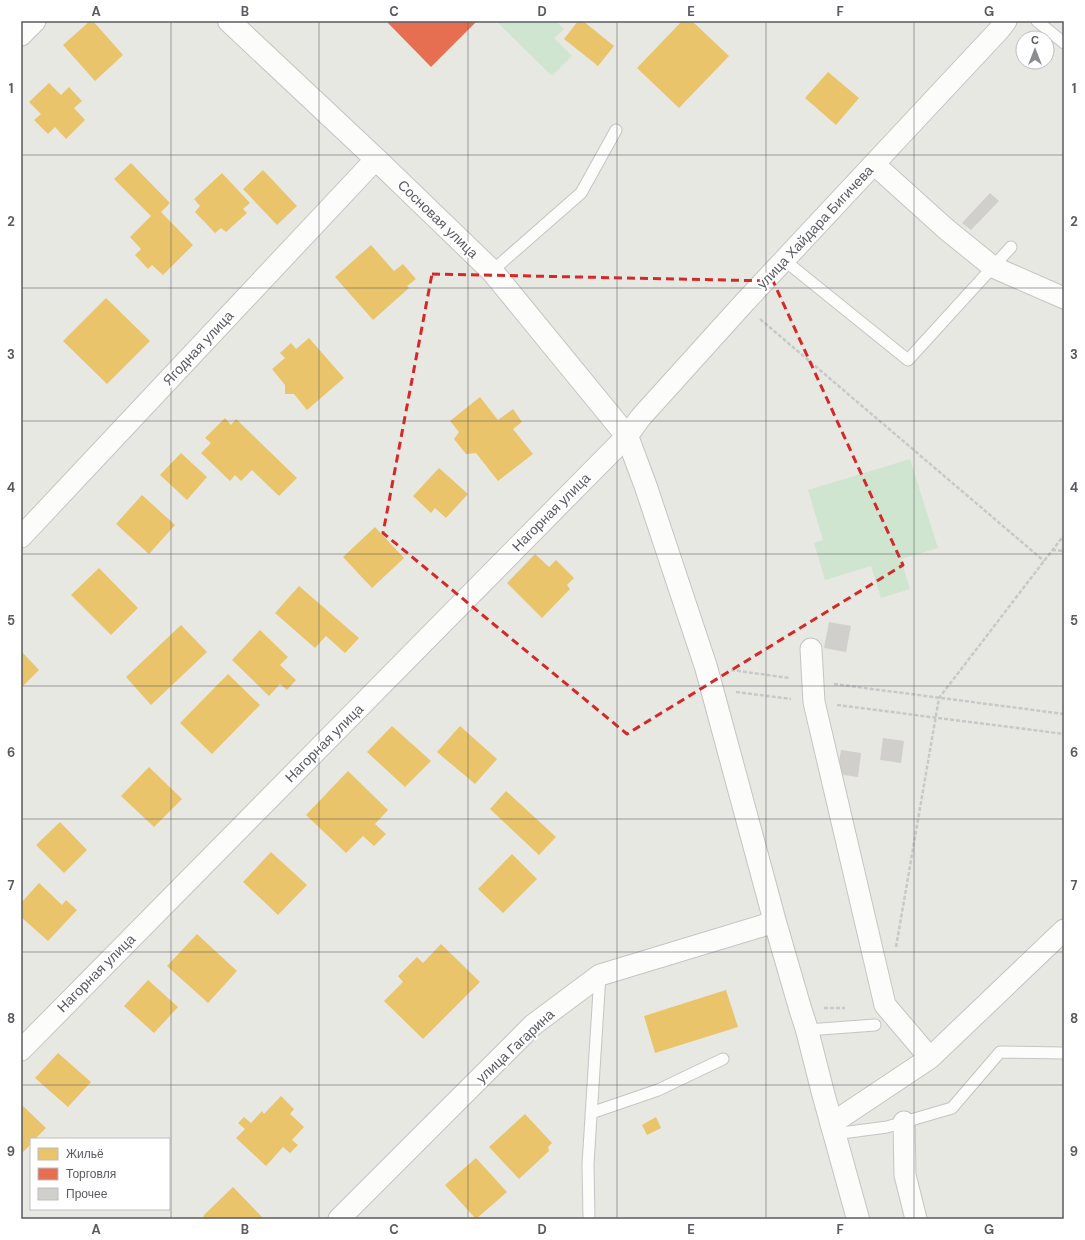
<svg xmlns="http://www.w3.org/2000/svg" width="1085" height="1240" viewBox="0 0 1085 1240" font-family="'DM Sans',sans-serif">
<rect width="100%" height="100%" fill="#e8e8e2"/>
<!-- green -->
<path fill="#cfe5d0" d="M496,21h60l8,8 -10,9 18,18 -20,20z
M910,459l28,89 -37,11 9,30 -29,9 -10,-32 -46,14 -11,-37 9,-3 -15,-50z"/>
<!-- homes -->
<path fill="#e9c46a" d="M90,21h3l30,34 -28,26 -32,-36z
M578,21h5l31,25 -16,20 -34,-27z
M682,21h10l37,35 -50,52 -42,-40z
M828,72l31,26 -23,27 -31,-27z
M49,83l12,12 8,-8 13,14 -8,7 11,12 -19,19 -11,-12 -7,7 -14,-14 7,-6 -12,-12z
M131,163l39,40 -9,9 32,33 -30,30 -11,-10 -4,4 -13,-14 6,-6 -11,-12 21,-21 -37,-37z
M263,170l34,36 -20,19 -34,-36z
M222,173l28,30 -7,6 4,4 -21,19 -5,-4 -6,5 -20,-21 5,-6 -6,-7z
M371,245l23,26 9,-7 13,15 -9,7 2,2 -36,32 -38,-43z
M106,298l44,43 -43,43 -44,-43z
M309,338l35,40 -37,32 -13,-16h-9v-9l-13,-16 13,-11 -5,-5 11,-10 5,6z
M480,397l18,23 15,-11 9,13 -9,7 20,25 -35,27 -22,-28 -10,1 -12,-15 5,-7 -9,-11z
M225,418l6,7 5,-6 61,59 -18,18 -27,-26 -11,11 -6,-6 -5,6 -29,-28 10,-10 -6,-5z
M181,453l26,24 -20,23 -27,-25z
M439,468l29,26 -22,24 -11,-10 -4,5 -18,-17z
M142,495l33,30 -26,29 -33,-30z
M375,527l29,31 -32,30 -29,-31z
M535,554l14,13 7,-7 18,18 -7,7 3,4 -28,29 -35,-35z
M99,568l39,40 -27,27 -40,-40z
M299,586l60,52 -14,15 -19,-17 -11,12 -40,-35z
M181,625l26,27 -56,53 -25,-28z
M260,630l28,27 -8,8 16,15 -9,10 -7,-6 -11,12 -37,-36z
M21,651l18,19 -18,18z
M228,674l32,31 -48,49 -32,-31z
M392,726l39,35 -26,26 -38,-35z
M460,726l37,33 -22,25 -38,-32z
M149,767l33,32 -28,28 -33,-31z
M348,771l40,39 -13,14 11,10 -12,12 -11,-10 -17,17 -40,-38z
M506,791l50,46 -17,18 -49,-46z
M60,822l27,28 -23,23 -28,-28z
M271,852l36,33 -29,30 -35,-33z
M512,854l25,25 -34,34 -25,-24z
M39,883l23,22 4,-5 11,10 -29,31 -27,-24v-14z
M197,934l40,37 -29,32 -41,-37z
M441,944l39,38 -57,57 -39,-38 19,-19 -5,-6 19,-19 6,6z
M148,980l30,27 -24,26 -30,-27z
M726,990l12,37 -83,26 -11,-37z
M58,1053l33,29 -23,25 -33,-29z
M281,1096l13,13 -4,5 14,13 -12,13 6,5 -8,8 -7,-6 -17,19 -30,-28 9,-9 -7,-6 6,-6 7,6 11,-12 2,3z
M23,1106l23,22 -11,11h-4v5l-10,10v-46z
M525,1114l27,29 -4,4 1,4 -30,28 -30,-32z
M656,1117l5,11 -14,7 -5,-10z
M476,1158l31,34 -31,27 -31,-34z
M233,1187l30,31 -1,1h-56l-3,-3z"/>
<!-- shops -->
<path fill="#e76f51" d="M386,21h91l-46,46z"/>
<!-- building -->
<path fill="#d0cfcc" d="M990,193l9,8 -28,29 -9,-7z
M829,622l22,4 -5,26 -22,-4z
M883,738l21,3 -3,22 -21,-3z
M841,750l20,3 -3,24 -21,-3z"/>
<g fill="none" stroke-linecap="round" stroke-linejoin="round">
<defs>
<path id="service" d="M1037,21l27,22
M784,260l124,100 103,-113
M492,271l89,-78 35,-63
M807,1030l68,-5
M591,1113l67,-23 65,-31
M834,1134l53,-7 65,-19 48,-56 64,1
M589,1219l-1,-55 12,-189"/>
<path id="minor" d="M21,35l14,-14
M874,164l72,65 47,38 71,31
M21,537l355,-378
M811,649l3,53 71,303 45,53
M21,1050l606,-614 14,-19 102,-113 256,-274 7,-9
M904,1122l1,53 11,44
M831,1124l99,-66 134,-128
M339,1219l194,-194 67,-50 175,-53"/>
<path id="tertiary" d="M229,21l147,138 116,112 135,165 19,51 60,180 69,255 25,86 7,22 16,63 35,126"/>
</defs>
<!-- service casing -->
<use href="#service" stroke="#c4c4c4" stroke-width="13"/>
<!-- minor casing -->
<use href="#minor" stroke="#c4c4c4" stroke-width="23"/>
<!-- tertiary casing -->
<use href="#tertiary" stroke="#c4c4c4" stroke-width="24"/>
<!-- path -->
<path stroke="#c5cac8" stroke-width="2.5" stroke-dasharray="4 2" stroke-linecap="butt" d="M760,319l284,242
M1052,550l12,1
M731,670l59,8
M834,684l230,30
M736,692l55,7
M837,705l227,29
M896,947l43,-249 125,-163
M824,1008h21"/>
<!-- service -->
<use href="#service" stroke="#fcfcfb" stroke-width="11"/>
<!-- minor -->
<use href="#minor" stroke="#fcfcfb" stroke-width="21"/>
<!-- tertiary -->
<use href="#tertiary" stroke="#fcfcfb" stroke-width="22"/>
</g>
<!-- marked area -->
<path fill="none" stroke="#d62828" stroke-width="3" stroke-dasharray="8 5" stroke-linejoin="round" d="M432,274l341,7 130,284 -276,169 -244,-201z"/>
<!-- grid -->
<path fill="none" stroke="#585a60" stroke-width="1" stroke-opacity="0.55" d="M171,21v1198M319,21v1198M468,21v1198M617,21v1198M766,21v1198M914,21v1198M21,155h1043M21,288h1043M21,421h1043M21,554h1043M21,686h1043M21,819h1043M21,952h1043M21,1085h1043"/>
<g text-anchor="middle" stroke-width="4" stroke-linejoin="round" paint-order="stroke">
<!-- street labels -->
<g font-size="14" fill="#585a60" stroke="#fff">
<text transform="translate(438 219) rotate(44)" y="5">Сосновая улица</text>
<text transform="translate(815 227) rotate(-47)" y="5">улица Хайдара Бигичева</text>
<text transform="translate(198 348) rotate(-47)" y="5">Ягодная улица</text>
<text transform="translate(551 512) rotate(-45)" y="5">Нагорная улица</text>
<text transform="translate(324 743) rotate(-45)" y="5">Нагорная улица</text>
<text transform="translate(96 973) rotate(-45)" y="5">Нагорная улица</text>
<text transform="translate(515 1046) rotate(-43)" y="5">улица Гагарина</text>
</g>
</g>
<!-- border -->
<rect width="1085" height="1240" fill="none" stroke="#ffffff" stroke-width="44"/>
<!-- legend -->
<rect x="30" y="1138" width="140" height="72" fill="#ffffff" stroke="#bcbdbf"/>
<rect x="38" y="1148" width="20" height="12" fill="#e9c46a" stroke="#bcbdbf"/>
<text x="66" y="1158" font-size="12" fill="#585a60">Жильё</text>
<rect x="38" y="1168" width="20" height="12" fill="#e76f51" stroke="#bcbdbf"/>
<text x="66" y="1178" font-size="12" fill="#585a60">Торговля</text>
<rect x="38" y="1188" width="20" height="12" fill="#d0cfcc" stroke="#bcbdbf"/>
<text x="66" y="1198" font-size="12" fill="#585a60">Прочее</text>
<!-- north arrow -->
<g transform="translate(1035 50)"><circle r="19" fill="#ffffff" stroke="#bcbdbf"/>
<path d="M0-3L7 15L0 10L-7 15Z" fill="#8a8c8e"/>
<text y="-6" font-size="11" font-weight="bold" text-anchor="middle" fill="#585a60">С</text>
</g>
<rect x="22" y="22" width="1041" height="1196" fill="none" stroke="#585a60" stroke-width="1.5"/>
<g font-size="13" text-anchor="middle" font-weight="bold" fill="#585a60">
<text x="96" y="16">A</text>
<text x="245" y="16">B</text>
<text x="394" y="16">C</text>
<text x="542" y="16">D</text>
<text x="691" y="16">E</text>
<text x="840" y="16">F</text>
<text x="989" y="16">G</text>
<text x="11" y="93">1</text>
<text x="1074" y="93">1</text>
<text x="11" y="226">2</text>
<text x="1074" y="226">2</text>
<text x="11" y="359">3</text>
<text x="1074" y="359">3</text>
<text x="11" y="492">4</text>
<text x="1074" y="492">4</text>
<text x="11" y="625">5</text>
<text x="1074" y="625">5</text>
<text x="11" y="757">6</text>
<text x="1074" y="757">6</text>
<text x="11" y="890">7</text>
<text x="1074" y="890">7</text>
<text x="11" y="1023">8</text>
<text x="1074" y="1023">8</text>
<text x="11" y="1156">9</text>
<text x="1074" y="1156">9</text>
<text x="96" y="1234">A</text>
<text x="245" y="1234">B</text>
<text x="394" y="1234">C</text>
<text x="542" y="1234">D</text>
<text x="691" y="1234">E</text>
<text x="840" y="1234">F</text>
<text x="989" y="1234">G</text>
</g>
</svg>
